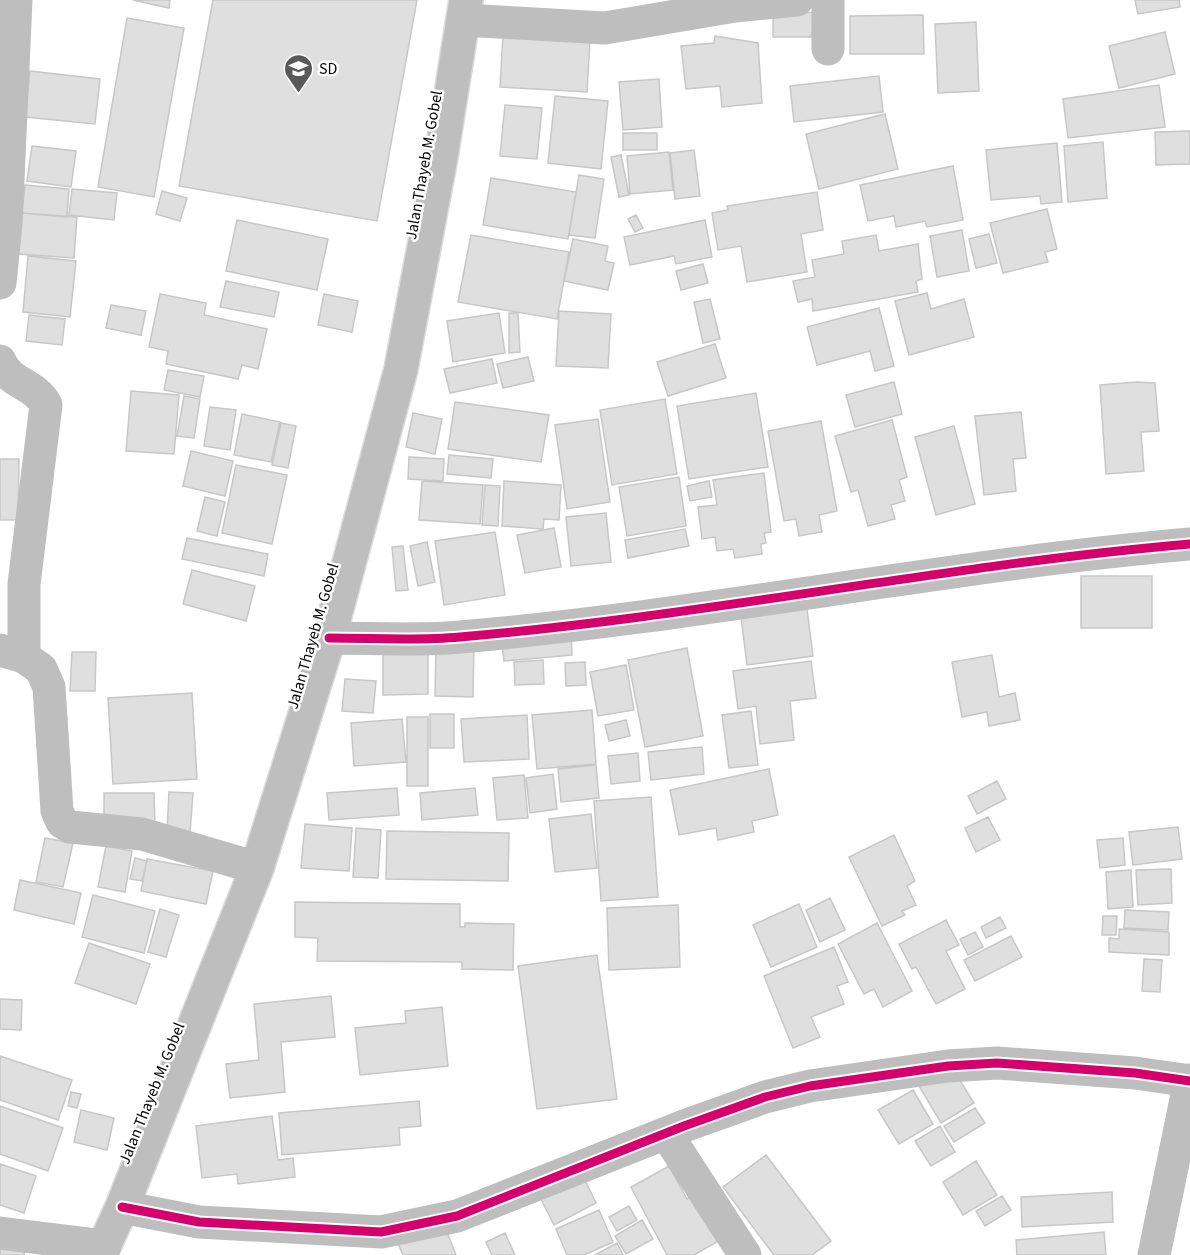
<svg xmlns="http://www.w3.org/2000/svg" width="1190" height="1255" viewBox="0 0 1190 1255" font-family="'Source Sans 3',sans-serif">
<rect width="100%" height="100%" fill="#fff"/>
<!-- building -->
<path fill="#dfdfdf" stroke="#c7c7c7" stroke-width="1.5" d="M133,0h37l-1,8z
M213,0h204l-40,221 -198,-35z
M1135,0h44l1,7 -42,7z
M817,12l-6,25h-38v-22z
M923,15l1,39h-74v-38z
M127,18l57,10 -30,169 -56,-10z
M976,22l3,69 -41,2 -3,-69z
M1165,32l10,42 -56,14 -10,-42z
M503,34l87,5 -3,53 -87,-5z
M715,36l43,7 4,60 -40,4 -2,-21 -34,3 -5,-43 33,-3z
M30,71l70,8 -5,45 -70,-7z
M879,76l4,36 -89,10 -4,-36z
M659,79l3,48 -39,3 -4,-48z
M1159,85l6,42 -97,11 -5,-39z
M555,96l53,5 -7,68 -53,-6z
M505,105l37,3 -5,51 -37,-3z
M885,114l13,55 -79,20 -13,-55z
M1190,131v33l-34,1 -1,-33z
M623,133h34v17h-34z
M1103,142l4,56 -39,4 -4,-56z
M1057,143l5,59 -21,2 -1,-8 -49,4 -5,-50z
M32,146l44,5 -5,36 -44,-6z
M694,150l6,46 -25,3 -5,-46z
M669,152l4,38 -43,4 -3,-38z
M621,155l8,40 -10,2 -8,-40z
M953,166l10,54 -36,7 -2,-6 -29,6 -2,-11 -26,5 -8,-36z
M579,175l25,4 -9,59 -26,-3z
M491,178l85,14 -8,47 -85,-14z
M25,185l44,4 -2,28 -45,-4z
M72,189l45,4 -3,27 -45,-5z
M162,191l25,7 -7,23 -24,-7z
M817,192l6,38 -22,4 6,38 -60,10 -6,-36 -23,4 -6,-37 16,-3 -1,-4z
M1047,209l10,40 -12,3 3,10 -45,11 -13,-50z
M21,213l56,4 -3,41 -56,-4z
M636,215l7,13 -8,4 -7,-13z
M237,220l91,19 -11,51 -91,-19z
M705,220l7,37 -36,7 -2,-8 -44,9 -6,-28z
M962,230l7,41 -32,6 -7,-41z
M989,234l8,29 -21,5 -7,-29z
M471,235l98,17 -12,67 -99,-17z
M876,235l3,16 39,-7 4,35 -6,2 2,11 -105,19 -1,-12 -14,3 -5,-21 22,-4 -3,-17 32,-6 -2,-13z
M573,239l35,7 -3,15 9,2 -6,27 -44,-9z
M28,256l48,5 -6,56 -47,-5z
M703,264l5,19 -27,7 -5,-19z
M226,281l53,11 -5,25 -54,-10z
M927,293l4,16 33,-10 10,38 -65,18 -14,-54z
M160,294l46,9 -2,12 63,14 -9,40 -16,-4 -4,14 -72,-15 2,-13 -19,-4z
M324,294l34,7 -6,31 -34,-7z
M710,299l10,40 -17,4 -9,-41z
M111,305l35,6 -5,24 -35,-7z
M879,308l15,58 -19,5 -5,-20 -53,14 -10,-38z
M559,311l52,3 -3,54 -52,-2z
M499,313l6,40 -52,9 -6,-41z
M509,313h9l2,39 -11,1z
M29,315l36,4 -3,26 -36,-4z
M715,344l11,34 -58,18 -11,-34z
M528,357l6,24 -31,7 -6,-24z
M492,359l5,24 -47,10 -6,-24z
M168,370l36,6 -4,21 -36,-7z
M894,382l8,32 -47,13 -9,-32z
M1137,382l18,1 4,48 -18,1 3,39 -38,3 -6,-89z
M131,391l48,4 -5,59 -48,-3z
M756,393l12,74 -79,12 -12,-73z
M184,396l16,3 -6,39 -17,-2z
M665,399l12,75 -65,11 -12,-75z
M455,402l94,13 -8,47 -93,-13z
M210,407l26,3 -6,40 -26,-4z
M1021,412l5,46 -13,1 3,32 -32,4 -9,-79z
M413,413l29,6 -7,35 -29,-7z
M242,414l38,8 -9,40 -37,-7z
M598,419l12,83 -43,7 -12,-84z
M892,420l15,57 -8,3 6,21 -14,4 4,14 -27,7 -10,-36 -7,2 -16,-56z
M821,421l16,90 -18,4 3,17 -23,4 -3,-17 -12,2 -16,-90z
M281,423l15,3 -8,42 -16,-3z
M954,426l21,78 -39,11 -21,-78z
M191,451l42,10 -8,35 -42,-10z
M449,455l44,4 -2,19 -44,-4z
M409,457l35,2 -1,22 -35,-2z
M0,459h19l-1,61h-18z
M236,465l51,10 -15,69 -50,-11z
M764,473l7,59 -7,1 2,10 -5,1 1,10 -27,4 -2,-9 -16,2 -2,-14 -13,2 -4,-32 19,-2 -4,-25z
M679,477l7,49 -59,10 -8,-49z
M422,481l61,4 -3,39 -61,-4z
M504,481l57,4 -2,35 -15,-1 -1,10 -41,-3z
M709,481l3,16 -22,4 -3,-15z
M485,485l15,1 -2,40 -16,-1z
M205,497l20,5 -8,34 -20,-5z
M606,513l5,49 -40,4 -5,-49z
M554,528l7,39 -36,6 -8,-38z
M685,529l4,17 -61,12 -3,-18z
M495,532l10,63 -61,10 -9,-64z
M187,538l81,16 -4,22 -82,-17z
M427,542l8,40 -17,4 -8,-40z
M403,546l5,44 -12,1 -4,-44z
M192,570l63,16 -9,35 -63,-17z
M1081,576h71v52h-71z
M807,609l6,47 -66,9 -6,-48z
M571,628l1,27 -68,6 -3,-27z
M436,645h38l-1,52 -38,-1z
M687,648l16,88 -58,11 -17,-87z
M383,649h45v45l-45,1z
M72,652h24l-1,39h-25z
M992,655l7,42 16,-4 5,27 -31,6 -2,-14 -25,5 -10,-55z
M543,660l1,24 -29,1 -1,-23z
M811,661l5,37 -26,3 4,39 -34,4 -4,-38 -18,3 -5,-38z
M585,662l1,23 -20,1 -1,-23z
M626,665l8,45 -36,6 -8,-44z
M345,679l31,2 -3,32 -31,-2z
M192,693l5,86 -84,5 -5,-86z
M592,710l4,54 -59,5 -5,-54z
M751,711l7,54 -29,3 -7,-53z
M430,714h24v34h-24z
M527,715l2,44 -65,3 -3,-43z
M407,717h21v69h-21z
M402,719l4,43 -52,4 -3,-43z
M626,720l4,16 -21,5 -4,-16z
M702,747l2,27 -53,6 -3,-28z
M638,753l2,28 -29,3 -3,-28z
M596,765l3,33 -38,4 -3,-33z
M769,769l9,46 -26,6 2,11 -36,8 -2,-12 -37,7 -9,-45z
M553,774l4,35 -27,4 -4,-35z
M524,775l4,43 -31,2 -4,-42z
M997,781l9,18 -29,15 -9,-18z
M397,788l2,27 -70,5 -2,-27z
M475,788l3,27 -56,5 -2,-27z
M169,792l24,1 -3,40 -23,-2z
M104,793h50l1,33 -51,1z
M651,797l7,100 -57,4 -7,-100z
M591,814l6,54 -42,4 -6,-53z
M988,817l12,23 -24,12 -11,-24z
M305,824l47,4 -3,43 -48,-3z
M1178,827l4,32 -49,6 -4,-33z
M356,828l25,2 -3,48 -25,-1z
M387,831l122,2 -1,48 -122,-2z
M894,835l21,46 -8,5 9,19 -14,6 3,4 -23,11 -33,-69z
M45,838l28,5 -10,44 -27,-5z
M1123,838l2,27 -25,3 -3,-28z
M106,846l26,5 -7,41 -27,-5z
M135,858l12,3 -5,20 -12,-2z
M147,859l66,12 -7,33 -65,-13z
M1171,869l1,34 -34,2 -2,-35z
M1131,870l2,37 -25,2 -2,-37z
M20,880l61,13 -7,31 -60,-14z
M93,895l62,16 -11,42 -62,-16z
M830,898l15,32 -25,12 -14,-32z
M295,902l165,2v23h5v-4l49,1 -1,46 -51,-1v-7l-145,-1 1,-23 -23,-1z
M799,904l18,43 -46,20 -18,-42z
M678,905l2,62 -71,3 -2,-62z
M160,909l19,6 -13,42 -18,-5z
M1125,910l44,2 -1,18 -44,-2z
M1103,916h14l-1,19h-14z
M1000,917l6,11 -20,10 -5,-11z
M946,920l13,25 -13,6 19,38 -29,15 -20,-37 -4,2 -13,-25z
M877,923l35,68 -29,16 -9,-18 -10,5 -26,-50z
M1119,929l50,3v23l-60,-3v-14l10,1z
M975,932l8,15 -15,8 -8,-16z
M1011,936l11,21 -47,24 -11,-21z
M89,943l61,21 -14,40 -61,-21z
M834,947l14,35 -11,4 7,18 -33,13 9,20 -27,11 -29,-72z
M597,955l20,144 -80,10 -19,-143z
M1144,959l18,1 -2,32 -18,-1z
M331,996l4,41 -54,5 4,50 -55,6 -4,-34 33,-4 -5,-56z
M0,999l22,1 -1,30 -21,-1z
M442,1007l6,59 -88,9 -5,-47 51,-5 -1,-12z
M0,1056l72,24 -14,40 -58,-20z
M951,1066l23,37 -33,20 -22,-37z
M913,1090l20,34 -34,20 -21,-34z
M71,1092l10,2 -4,14 -9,-2z
M419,1101l2,25 -22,2 1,17 -118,10 -3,-42z
M0,1106l63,22 -15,43 -48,-17z
M975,1108l10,15 -31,19 -10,-16z
M81,1110l33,8 -7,32 -33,-8z
M272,1116l6,44 15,-2 2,19 -57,7 -1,-10 -35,4 -6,-52z
M940,1126l15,26 -24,14 -16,-25z
M766,1155l65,86 -19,14h-38l-51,-68z
M976,1161l21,34 -34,20 -20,-33z
M0,1164l36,12 -12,37 -24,-8z
M669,1166l18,33 13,-6 24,45 -30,17h-27l-36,-68z
M584,1178l12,25 -42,22 -13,-26z
M1112,1192l1,30 -91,5 -1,-30z
M1002,1196l9,14 -26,16 -9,-15z
M629,1206l8,14 -20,11 -8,-14z
M599,1210l14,32 -29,13h-17l-11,-26z
M642,1220l11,19 -27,15 -11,-18z
M443,1222l13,33h-53l-7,-16z
M1104,1232l2,23h-89l-1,-15z
M505,1233l10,22h-23l-6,-13z
M617,1243l6,12h-28z
M0,1244l25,6 -1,5h-24z"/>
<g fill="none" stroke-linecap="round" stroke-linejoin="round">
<defs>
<path id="primary" d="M100,1255l22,-48 135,-339 72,-230 72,-269 40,-212 25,-157"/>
</defs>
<!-- primary casing -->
<use href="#primary" stroke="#dbdbdb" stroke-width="36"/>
<!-- minor -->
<path stroke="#bebebe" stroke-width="33" d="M463,20l142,8 130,-22 62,-6
M828,49v-49
M0,283l6,-59 10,-224
M0,361c9,23 36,23 46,44l-22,179v73l-24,-7
M329,638c43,0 88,3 131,-1 245,-21 486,-72 730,-93
M24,657l17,12 8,18 8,124 5,11 8,5 72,7 115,34
M666,1133l79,122
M122,1207l77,15 182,10 76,-16 227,-90 81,-29 45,-11 138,-20 49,-3 138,10 55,8
M0,1233l105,13"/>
<!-- tertiary -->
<path stroke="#bebebe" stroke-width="33" d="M1154,1255l36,-175"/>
<!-- primary -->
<use href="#primary" stroke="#bebebe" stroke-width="33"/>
<defs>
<path id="cycleway" d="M329,638c43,0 88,3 131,-1 245,-21 486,-72 730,-93
M122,1207l77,15 182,10 76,-16 227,-90 81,-29 45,-11 138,-20 49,-3 138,10 55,8"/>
</defs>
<!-- cycleway casing -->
<use href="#cycleway" stroke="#fff" stroke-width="13"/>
<!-- cycleway -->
<use href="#cycleway" stroke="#d6006c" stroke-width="9"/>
</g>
<!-- icons -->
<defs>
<symbol id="university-pin" viewBox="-11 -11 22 30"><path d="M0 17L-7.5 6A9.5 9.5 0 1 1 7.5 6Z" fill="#595959" stroke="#fff"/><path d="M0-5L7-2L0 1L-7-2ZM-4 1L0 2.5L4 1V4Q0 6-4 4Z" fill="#fff"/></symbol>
</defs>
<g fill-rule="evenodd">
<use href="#university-pin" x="282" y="52" width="33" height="45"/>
</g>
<g text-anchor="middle" stroke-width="5" stroke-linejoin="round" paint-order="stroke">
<!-- poi labels -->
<g font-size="16" fill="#000" stroke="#fff" text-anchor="start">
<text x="319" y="74">SD</text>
</g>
<!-- street labels -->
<g font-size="16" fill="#000" stroke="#fff">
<text transform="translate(423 165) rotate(-80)" y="6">Jalan Thayeb M. Gobel</text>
<text transform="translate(312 636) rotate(-74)" y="6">Jalan Thayeb M. Gobel</text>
<text transform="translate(151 1093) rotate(-68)" y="6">Jalan Thayeb M. Gobel</text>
</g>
</g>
</svg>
